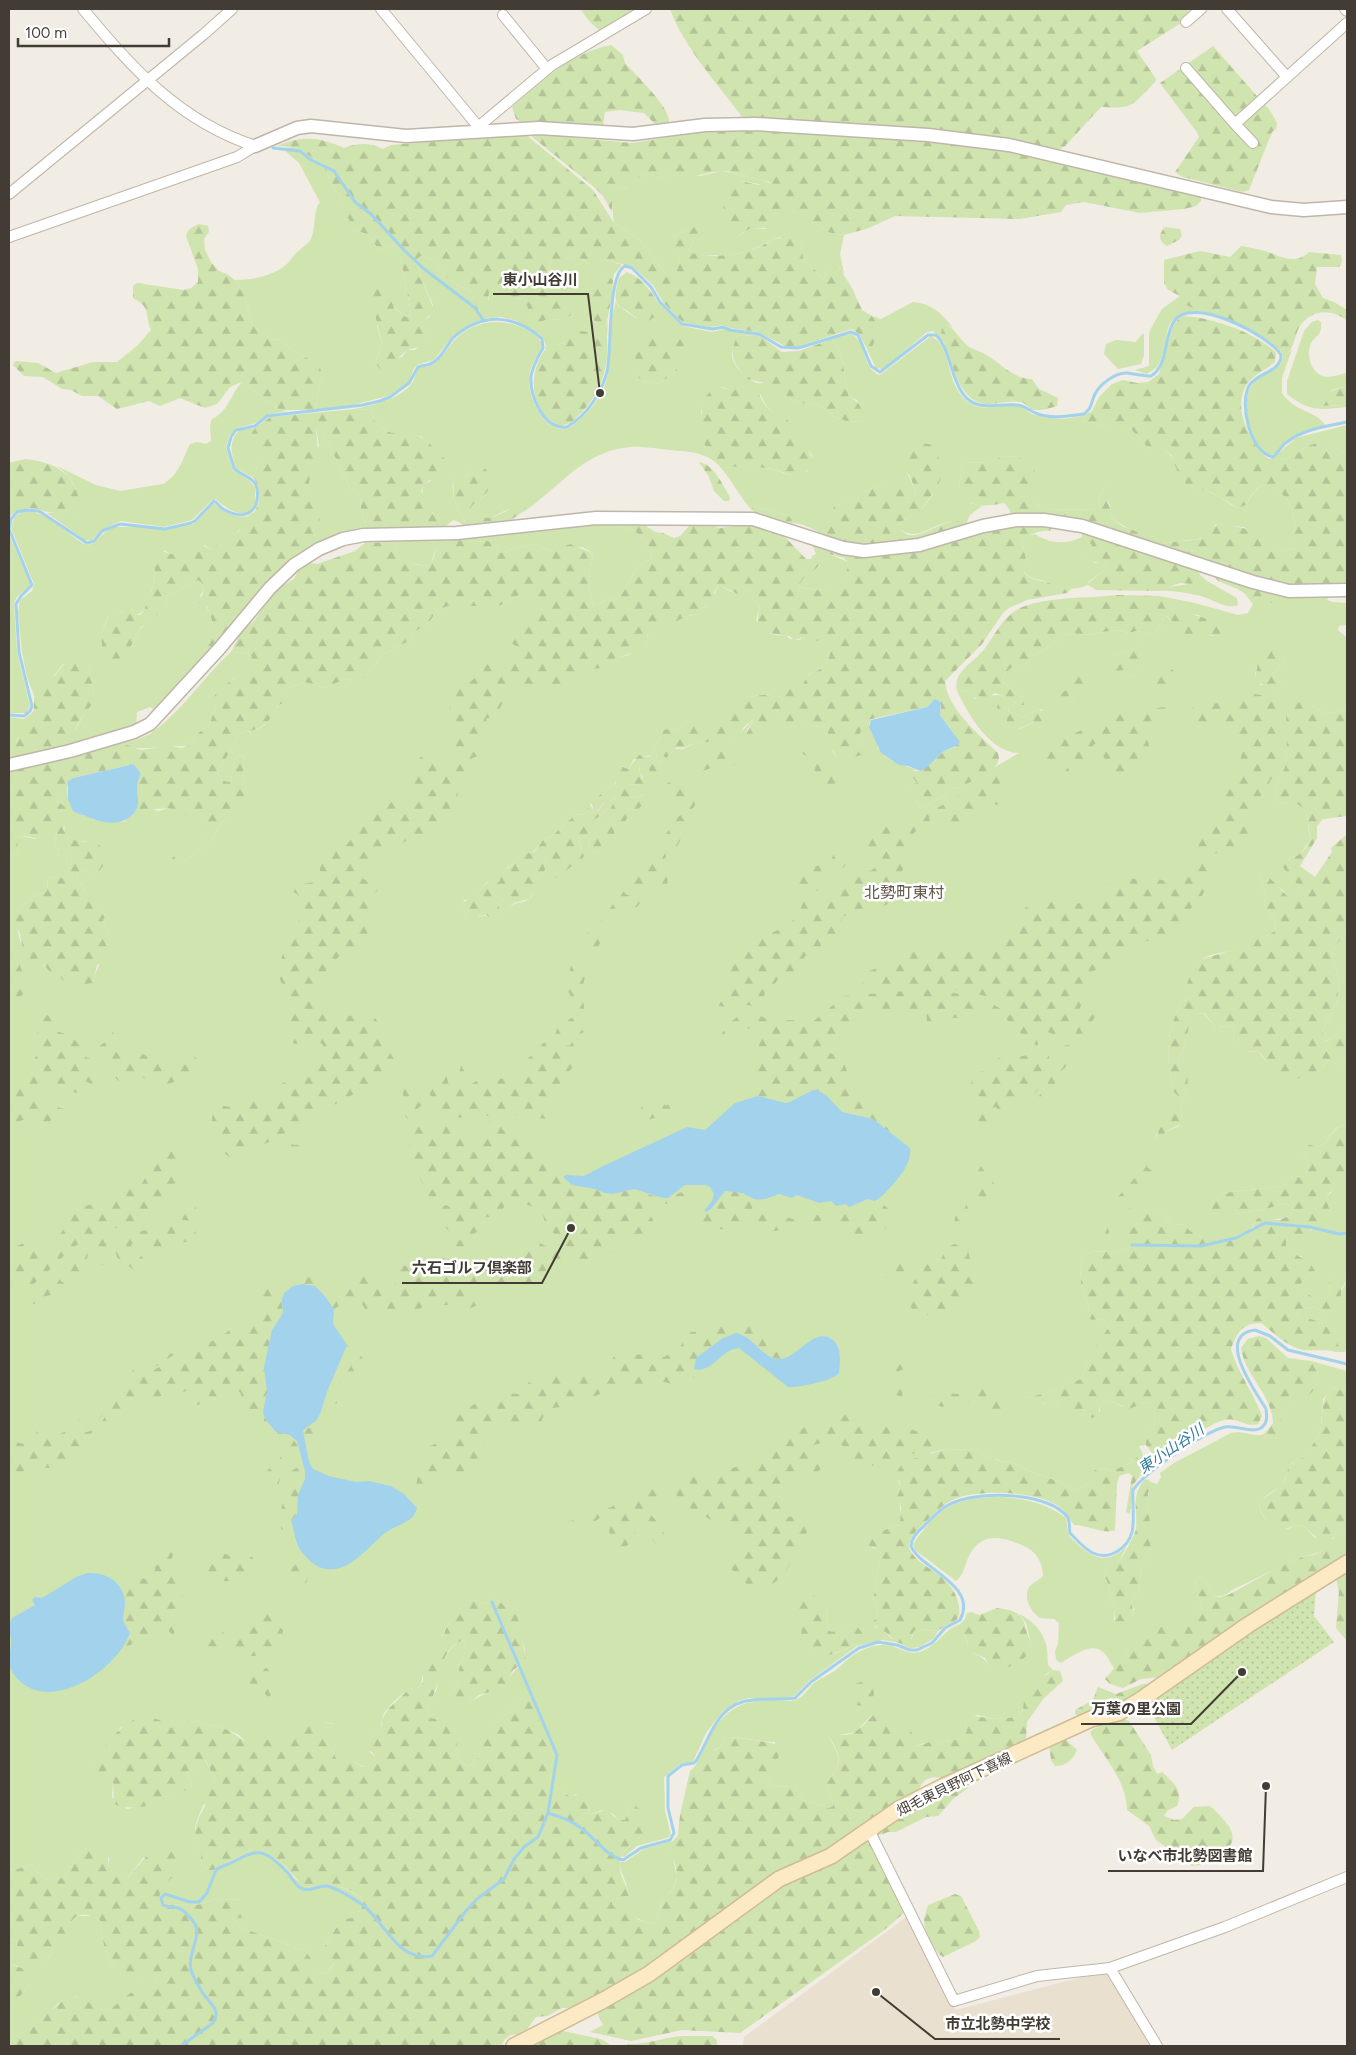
<svg xmlns="http://www.w3.org/2000/svg" width="1356" height="2055" viewBox="0 0 1356 2055" font-family="Figtree,'Noto Sans JP',sans-serif">
<defs>
<pattern id="forest-firs" width="22" height="20" patternUnits="userSpaceOnUse" patternTransform="scale(1.25)"><rect width="22" height="20" fill="#d0e4af"/><path d="M5 1l3.5 6h-7zM16 11l3.5 6h-7z" fill="#b4c497"/></pattern>
<pattern id="park-dots" width="8" height="8" patternUnits="userSpaceOnUse" patternTransform="scale(1.25)"><rect width="8" height="8" fill="#d0e4af"/><path d="M2 2h.1M6 6h.1" fill="none" stroke="#b4c497" stroke-width="1.8" stroke-linecap="round"/></pattern>
</defs>
<rect width="100%" height="100%" fill="#f1ece4"/>
<!-- education -->
<path fill="#eae0cf" d="M905,1918h5l46,92 149,-39 5,4 46,71h-413l1,-9z"/>
<!-- green -->
<path fill="#d0e4af" fill-rule="evenodd" d="M294,147l28,16 9,20 13,20 12,28c20,3 12,12 26,19l12,-5 7,6c0,21 8,43 10,64l-5,2 -12,-10 -4,-10 -13,29 5,18 -7,19 27,-6 5,-7h8l12,-12 -8,-12 3,-5 7,-4 4,-12 -12,-27 -4,-19 4,-3c21,5 14,10 27,23 5,5 15,9 22,11l7,18 12,-8v-10l7,1 4,4 24,5 4,5 2,9 9,8 8,-3 13,1 -12,-47 3,-13h15l8,-5c5,1 6,4 11,6 6,2 16,2 21,-1l16,5 -8,9 -1,6 -6,-5 -15,14 -2,29 9,8 7,1 2,-5 -1,15 -4,-3 -21,-3 -24,14 -6,-1 -7,6 1,-4 -3,-8 -26,-17 -15,-4 -14,1 -16,5 -21,15 -17,22 -15,4 -5,4 -5,14 -21,14 -36,9 -39,5 3,-3 4,-22 3,-7 -12,-18 -13,-6 -18,-14 -10,-1 -13,-10 -5,-6 -8,-30 -9,-13c18,0 40,-4 54,-18 3,-3 5,-7 7,-9 6,-6 14,-9 16,-17 4,-11 1,-25 8,-34l-21,-39 -17,-15z
M722,171c8,1 44,9 50,13 16,12 20,38 43,38l11,10 18,3 -4,19 4,20 -7,-10 -12,5 -1,10 -2,1 -6,-9 -13,-12 -1,-16 -23,-6 -30,14 -20,4h-31l-9,-2 2,-10 6,-6 -3,-10 -23,11 4,14 5,7 -4,15h-10l-27,-35 -25,-16 -3,-26 1,-5 8,-5 8,1 8,-9 10,-5 17,4 16,-5 21,3zM740,181l19,3 7,45 -15,-1 -11,7z
M1180,296l8,9 14,7c-47,-2 -28,28 -45,55l-10,7 -12,-4 14,-4v-30l1,-6 12,-21z
M616,300l1,5 19,13 25,-10 -4,-7 25,25 30,6 12,-3 34,6 -21,1c-2,6 -5,13 -5,19 0,10 15,25 25,28 6,1 12,-2 19,2 7,5 13,13 20,19l17,-1 10,4 10,9 16,6 13,-1 -5,-21 -8,-3 -8,-43 -9,-15 19,-5c17,8 10,35 29,41l51,-39c23,11 13,55 42,69 15,7 32,-3 46,1 5,2 9,6 13,8 16,6 37,6 53,1l-3,6 27,6h16l7,3 19,21h15c9,7 11,22 19,31 7,8 16,6 25,10 10,4 18,12 28,16l8,-3c7,-13 16,-28 31,-15 6,4 10,9 13,15 6,12 5,30 5,43l-15,3 -36,-24 -28,-3c-10,15 -13,15 -29,16 -7,1 -14,3 -20,3 -14,0 -46,-18 -57,-26l1,-6 -6,-26 -5,10 -1,15 -57,-1 -11,-11 -1,-4 4,-8 -15,-29 -15,-1 -16,7 -21,-1 -5,3 -3,23 11,15 12,3 -12,9 -4,9 -4,1v-4c-6,0 -12,0 -17,2 -20,5 -26,18 -46,6v-4l16,-14 8,-3 10,-14 -26,-21 9,18 -2,9 -6,3 -3,-10 -6,-5 -22,-2 -12,5 -5,7 -26,8 -9,30c-11,-7 -22,-13 -34,-13l1,-3 -4,-5 -35,-9 -2,3c-12,-13 -25,-39 -37,-48 -11,-9 -31,-10 -44,-11 -13,-1 -26,-4 -39,-3 -49,4 -71,41 -109,66l4,-5c-5,0 -12,-1 -17,1 -15,6 -24,17 -40,1l3,-6 14,-9 -17,-25 -3,8h-9l-4,3c-1,5 0,16 2,21 2,7 8,11 9,19l8,5h-8l-5,-4 -6,-2 -8,7h-5c-4,-16 -21,-25 -17,-43l8,-3 1,-34 -11,-11c-23,-3 -32,2 -48,-17l1,-6 -4,-3 -15,-1c20,-5 44,-9 57,-26 3,-4 3,-10 6,-15 6,-2 12,0 18,-5 7,-6 11,-15 17,-21 18,-21 46,-25 70,-14 8,4 18,10 19,18 -4,11 -13,20 -13,32 -1,19 14,54 37,51 9,-2 31,-26 35,-35 13,-25 7,-46 10,-72 0,-7 4,-15 5,-22zM656,336h14l18,10 -11,4v21l-19,13 -15,-3 -6,-4c-1,-24 0,-26 19,-41zM722,387l11,4 27,3 7,13 26,20 19,28 -4,16c-22,8 -18,2 -37,-2 -14,-3 -34,-3 -47,-1l-18,-19 -5,-38 3,-7z
M913,302c19,2 29,11 40,26l-7,-4 -5,9 3,10 -11,-12 -6,1 -44,37 -7,-1 -11,-23 7,2 4,-25 -4,-6 9,3z
M1318,320l3,2c1,17 -7,12 -11,24 -4,12 3,30 17,31 7,0 14,-3 20,-4v13l-15,4 -13,16 28,-1v2c-26,3 -38,5 -60,-13v-13l17,-50 8,-9z
M1142,334h2v21l-3,9 -23,5 -14,-15 2,-10 10,-4 20,2z
M1292,349l-10,29v15c13,20 34,17 43,32 -23,7 -35,11 -51,29l-5,1c-3,-3 -8,-7 -11,-11 -11,-14 -17,-45 -5,-60 8,-12 28,-11 30,-28l-3,-6 7,4z
M242,382l38,28 7,1 -21,4 -10,8 -19,5 -8,8 -3,12 7,22 16,10 6,7v16l-6,9c-14,5 -24,-6 -34,-13l-4,2 -19,19 -28,7 -44,-6 -20,10 -8,9h-7l-38,-27 24,-2 7,2c2,-22 -4,-34 -21,-47l39,19 24,6 43,-7c15,-8 20,-25 27,-40l7,-2 9,2 5,-3 -1,-16 2,-6c16,-7 19,-25 30,-37z
M1347,425v30l-17,-13 -22,4 -22,13 -15,2 -3,-2 5,-1 23,-20z
M316,427l6,3 28,58 10,8 1,15 7,20 -52,15 1,-5c-5,-9 -4,-13 2,-22l-12,-26 2,-29 10,-18z
M255,428l-3,5 11,27 -6,6 -3,12 -18,-10c-5,-16 -8,-25 3,-38z
M214,503c10,9 21,16 35,13l-12,17 -26,17 -6,-5 -16,9h-19l-6,-4c-3,4 -7,9 -8,14 -2,13 -5,50 -21,51l-3,-6 -8,4 -6,-1 -10,5 -7,17 30,13c4,-7 6,-15 12,-21 9,-10 24,-14 24,-30l31,-16 4,3 2,7 -4,6c8,12 16,26 12,41 -1,7 -5,11 -6,18l-50,56 -6,-4 -13,5 -1,15 -75,21 5,-8 10,-11 18,-34 -5,-30 -26,-1c-3,3 -5,7 -8,10 -10,10 -17,7 -20,24l-8,-21 -5,-25 -4,-40 2,-12 12,-9 2,-7 -23,-56 3,-10c21,-23 54,20 73,27l7,-2 10,-10 10,-6h33l17,3 30,-6z
M616,523l-2,2 20,5 18,20 -1,9c-21,10 -19,22 -32,39l-10,1 -16,6 -5,-22 5,-27 -3,-5 -8,-4 -30,4 -20,-7 -32,9 -7,-11c-14,-4 -16,5 -33,-6l51,-2z
M9,534l22,51c-7,8 -15,8 -17,20l3,47 13,54 -4,7h-17z
M1035,534c15,10 31,11 47,3l10,8 -5,9 7,9 7,-1 4,3 1,4 -18,13v3c-9,4 -22,5 -32,3 -4,-1 -7,-5 -11,-7 -8,-3 -15,-1 -21,-10l3,-9 -5,-20 5,-6z
M444,539c-9,8 -9,15 -14,25l-6,2 -25,-6 -3,-7 1,-7 -5,-4z
M813,547l35,15c-2,33 -25,29 -50,25l7,-11 15,-10 -1,-7h-8l1,-3 4,-2z
M1200,575l7,6 30,17 1,7c-11,5 -26,-6 -37,-9 -15,-3 -29,-6 -43,-5 14,-7 29,-4 41,-11z
M719,585c10,6 19,12 30,5l5,3 -2,6 8,7 -4,14c7,11 15,17 30,15l4,4 9,1 7,-4 16,3 6,5 2,6 -1,8 -5,9 -15,7 -7,13h-24l-8,7 -23,3 -19,23 -14,5 -10,2 -17,-7 -10,10 -9,-1 -7,7 -9,19 -18,4 -6,10 -5,-3 -9,19 -8,3c-2,9 -2,20 -12,25l-2,-9 -3,-1 -2,1v8l-2,2 -10,1 -23,21 -8,3 -11,13 -12,2 -7,10 -7,4 -8,14 -11,-1 -17,18 -7,1 -2,8 6,10 33,-4 -3,-10 6,-5 6,7c6,-4 14,-3 19,-7 6,-4 10,-15 8,-22l6,-5 1,-8 3,-3 6,8 31,-13 -6,-21 12,4 -2,7 6,7c10,-8 12,-16 15,-29l-6,6h-8l-1,-10 10,-7 10,-16 2,2 -3,7 -1,12 2,-3h4l7,7c7,-14 15,-10 20,-28l-13,4 -7,-10 2,-3 12,-1 1,4 3,-11 -3,-4v-8h6l6,7 9,-9 -4,-3 -1,-6 16,-1 2,-4h9l10,-5 17,-3h15l2,-3c12,0 21,-14 30,-22l-10,14 -2,10 21,-12 11,-9 16,4 3,-4h4c11,15 13,3 28,9l5,24 5,7h4l21,-13c-6,-10 -4,-16 4,-26h4l-2,4c1,7 6,11 8,17 2,4 -1,4 2,8 7,13 25,15 37,21l-4,1 5,12 -8,6 1,5 8,8 2,7 23,-12 10,-9 8,-1 58,-34c-28,0 -50,-37 -61,-60l9,-3 5,3 3,6c22,-4 25,-8 44,6h4v-5l-21,-19 1,-6 8,-7c17,0 14,1 22,-14l12,-4 17,-13 9,-4 14,2 30,-5 14,3 7,-2 16,3c8,-5 10,-9 11,-18l2,-1 13,12 15,9h21l-15,-21 -16,-1 -10,-5 -3,-9 -10,-4 35,7 43,12 10,-2 5,-9 -8,-10 9,6 24,-6 27,4 24,-1 -2,3 5,2 15,1v22l-8,1 -1,4 9,8v72l-22,4 -13,-9 -25,48 -2,14 -11,23 3,10 6,4 11,-3c19,11 11,20 17,38l-11,15 -12,5 1,16 10,11v7l-10,6 -6,-9 -23,-14 5,18 -1,14c9,6 14,12 11,23 -14,9 -29,14 -43,19 -8,3 -16,3 -24,6 -13,5 -18,19 -22,31l7,3 3,5 -16,8 -10,27 -2,28 5,32 6,7 -8,25 -14,11 -4,14 12,-15 14,-6 3,-9 -1,-12 6,-15 -4,-20 -6,-9c6,-7 13,-34 13,-44l5,-3 8,-1 13,14 10,-1 7,1 1,16 15,9 9,-1 10,12 54,4 6,-7 10,5 9,-3v58l-5,6 -6,2 -10,14 -8,5 -11,-3 -5,8 6,10 -2,14 -13,1 -11,9 -58,7 -9,7 -4,9 17,6 38,-6 21,-6 6,5 -2,7c-14,6 -20,3 -35,5 -8,17 -17,19 -34,23l-7,-6h-13l-12,-6 -5,-6 -13,-1 -14,-13h-11c-9,12 -21,21 -22,37 -15,10 -25,-3 -41,8 -4,10 -5,25 -1,35 3,10 7,16 6,27l3,2 8,-1 9,8c-11,17 -20,33 -28,52l-28,12 -26,7 16,6 5,-5 5,-1 7,10c14,3 26,2 40,4v-6l6,-7 17,8 28,-5 3,3c2,13 2,24 -8,33v7l-7,1 5,11h-7l-7,6 -18,8 -8,-3 -8,2c-6,12 -9,18 -23,20l-10,-7 -34,-12 -18,-9 -11,-1 -14,-5 -11,-6 -29,-1 -14,3 -34,29 3,7c-5,13 2,23 -1,37l-13,4 -15,19 7,2 2,5 -7,40 4,22 -6,5 3,5 5,1 12,11h20l1,-7 4,-3 21,2 -4,7 -14,9 -10,1 -14,-6 -14,-2 -25,6 -48,35 -15,15 -10,2h-35l-11,3 -15,10 -17,22 -13,29 -13,2 -16,13 1,34 6,24 -4,3 -30,8 -13,11 -3,-1 12,-15 6,-3 -9,-32 -5,14h-6l-6,-6 -11,-4 -13,5 -2,-14 -11,-7 -6,3 -16,-12 -4,-6 3,-25 -30,-61c-11,23 -24,26 -44,38 3,21 5,23 -12,36l-12,-12 4,-17 -18,-19 -11,-1 -3,-13c3,-4 7,-9 9,-14 2,-4 1,-7 2,-12 2,-14 11,-34 25,-39l3,9 -7,20v10l-5,12 16,12c11,-10 24,-11 35,-20 7,-6 6,-12 16,-17l4,-16 -4,-13 -4,-26 -3,-5 -10,-1 -9,-6 -8,5 -13,-4c-27,15 -33,38 -43,64 -2,5 -7,9 -9,13 0,3 0,5 -1,7 -4,6 -11,6 -17,9 -7,5 -20,17 -22,26 -1,4 0,7 -3,11l-9,5 -2,15 7,7 -4,9 -7,1 -12,-6h-15l-4,-10 -6,-7 3,-16 5,-4c-21,-6 -41,10 -61,16 -9,2 -18,-1 -28,2l-7,-7 -11,-5 -29,-8 -11,-1 -16,8 -14,-9 -37,7 -31,43v8l13,-6 7,1 3,6 -1,18 15,12 20,-4 10,-8 12,-1 5,-8 13,3 4,-2 1,-7 -4,-4 -2,-6 9,-4 9,-10 11,22c-4,10 -20,41 -20,49 -1,12 8,23 6,35l7,6h5l31,-17 9,-4h4l7,2 18,12 13,16 14,8c7,-2 16,-4 24,-3 6,1 29,12 30,18 1,4 -5,11 -6,15l-20,9 -12,20 9,17 -6,9 -7,1 -12,-5 -4,-17 -65,-24 -7,-8 10,-19 -26,-1 -23,7 -11,-2 -20,2c-8,-12 -3,-19 8,-27l-27,-22 -17,21 -10,1 -8,-13v-8l-11,-10h-11l-8,6 -14,23c-19,5 -22,1 -34,-12l-22,6v-1015l8,-3 1,-11 4,-6 13,3 15,-8h7l-3,15 13,11 -1,7 3,6 -3,7 -18,1 -1,13 -14,6 -16,12c-1,10 1,30 6,39 6,11 10,11 20,17 3,2 5,6 9,7 12,6 27,12 41,11 3,-18 16,-29 15,-47 0,-5 -4,-10 -5,-16l3,-4c-3,-3 -7,-5 -10,-7 -9,-9 -11,-22 -19,-31l2,-6 5,-2 10,8 -8,-37c-7,0 -12,1 -18,-5 -5,-4 -3,-9 -4,-14 -2,-13 -15,-26 3,-34l1,11 14,16 5,1 7,4 30,2 12,-12 13,-2 9,3 12,-3 35,10 2,9 -1,5 -26,33 30,-23 11,-18 17,-21 8,-15 -3,-14 2,-19 -9,1 -5,24 -4,2 -6,-2 -3,-5 1,-7c10,-11 13,-25 23,-36 21,0 26,-9 36,-26 4,-7 8,-9 9,-17 21,-11 18,-6 38,-1l20,-9 8,2 21,-11 3,-9 8,-8 24,-12 6,-9 15,-11 7,-11 11,-4h51l31,-17 12,12 77,56 10,-2 17,-10 2,-12 5,-3 11,-2 19,-11 10,-2 16,-11zM1139,646l3,22 -11,8 -5,-1 -2,-5 -8,1 -3,-16 13,-3zM1286,658l-13,17 8,8 -4,6 -8,-4h-9l-5,-11 2,-7zM1008,707l1,5 15,5 15,-8 4,1 -7,11 -16,8 -13,-4zM827,1609l-1,5 3,17 4,2 10,-10 15,21 -24,10h-19l-13,-16 1,-21 -2,-6z
M231,652l16,1 5,4 -1,8 -9,9 -10,6 -15,23 -7,20 -15,13 -5,9c-11,3 -14,0 -23,1 -17,2 -29,5 -46,-3 11,-2 21,-4 30,-10 30,-20 53,-57 80,-81z
M34,709v11l-16,16 -3,10 -6,2v-31l15,2 8,-6z
M1347,931v94l-16,14 -6,2 -3,-10c10,-17 19,-32 16,-52 -2,-10 -5,-18 -6,-28z
M1347,1177v103l-3,-5h-14l-1,17 -2,7c-12,0 -18,-3 -26,-10v-6l14,-12 -14,-15h-5l-10,-6v-10l26,-10 8,-12 10,-6 -4,-14c6,-9 17,-11 21,-21z
M1347,1281v66l-2,5h-9l3,-3 -17,-26 -22,-6 -3,-2 1,-5 14,-3 16,6z
M1311,1361l36,10v20l-14,-3 -10,11 -2,28 -3,10 -16,22 -10,4 -10,23 -15,9 -8,8c2,19 13,20 29,26l9,-4 7,1 11,12 18,1 4,-5 7,-2 3,2v23l-12,7v-14c-11,-1 -21,5 -32,6l-71,34c-6,6 -11,7 -19,5l-10,-19 -5,2 -3,4 7,28 -7,12 -22,5 -11,-1 -5,3 -29,22 -4,11 -7,3 -2,4c-5,-5 -6,-12 -11,-16 -14,-13 -32,5 -44,10l-4,-4 -1,-8 3,-7 1,-21 -5,-4 -14,-1c-9,-5 -18,-22 -10,-32 3,-3 9,-6 13,-10 0,-13 -7,-25 -19,-30 -22,-10 -44,-15 -56,12 -4,10 -4,16 -12,23l-41,-31 -2,-6c11,-16 26,-35 45,-41 32,-11 81,-7 108,15l2,14 2,5c19,19 35,31 57,9l-8,15 -13,8 -1,8 4,9 2,15 4,7 -1,12 16,6 4,-17 -3,-8 8,-6 2,-26c15,-15 7,-49 7,-69 0,-7 3,-11 3,-18l6,2 4,-7 -1,-4 14,-10 57,-30c14,-3 23,5 33,1l1,6 11,-1 3,-6 2,-21c15,-8 33,-18 39,-35z
M1019,1614c13,6 23,16 27,30 2,7 1,14 2,21l5,5 -7,4 -28,43 -24,2 -17,-4 -12,5 2,11 -6,8 -17,2 -6,4 -14,-2 -10,4 -17,-17 -26,-14 -16,16 -26,5c13,23 13,26 -3,47l6,15 1,7 -4,2 -25,-8 -11,-14 -19,1 -7,-4c12,-15 10,-22 8,-41 -16,0 -34,-6 -50,-5 -7,20 -10,7 -23,15 15,-35 32,-53 71,-52 8,0 15,2 23,0 8,-4 11,-10 17,-16 7,-6 16,-9 23,-14 7,-6 13,-13 21,-17 12,-7 26,-11 40,-5 8,3 14,6 22,4 19,-5 23,-22 41,-28l-3,3 9,10c3,23 14,13 23,29l20,1 19,-13 3,-10 -5,-21z
M673,1841l-6,9 5,4 5,22 -2,9 -14,19 -5,18 -7,2 -36,-18 -1,-6 17,-4c-1,-12 -8,-22 -10,-34h6l19,-13z
M79,1916h14l7,4 4,26 9,20 26,11 12,-2 6,6 -2,11 -39,13 -6,5 -7,-1 -29,-13 -16,7 -11,12 -15,12 -23,13v-34l7,-5 14,-17 -12,-18 -9,-3v-25l7,3 2,8 28,13c3,-7 9,-10 12,-16 9,-14 5,-20 21,-30z"/>
<!-- forest -->
<path fill="url(#forest-firs)" d="M580,9h57l-37,22 -10,-9z
M670,9h517l2,2v4l-5,6 -47,30 19,28 -1,3c-23,23 -20,27 -54,25l-36,39 -7,4 -131,-19 -184,-13c-26,-35 -58,-69 -73,-109z
M611,45l12,10 2,8c10,11 46,45 44,59l-14,2 -11,-11 -25,-3 -14,2 -2,13 -79,-2 -8,-4 -4,-12c30,-26 58,-54 99,-62z
M1213,46l58,66 6,11 -1,6 -4,3 -23,58 -7,2 -59,-15 -8,-5 24,-35 -3,-6 -36,-48z
M744,129l209,15 57,7 191,45v5l-5,5 -12,3 -44,4 -56,-11 -18,3 -5,7 -41,7 -125,-3 -26,12 -25,7 -18,-3 -11,-10h-7l-9,-4 -29,-36 -43,-11 -14,1 -18,4 -16,-3 -16,5 -17,-4 -10,5 -7,9 -9,-1 -8,5v20l-9,-16 -9,-9 -63,-51 3,-2 98,9 75,-12z
M525,134l68,56 21,33 25,16 27,35h10l4,-15 -11,-14 2,-7 23,-11 5,1 -2,9 -6,6 -2,9c18,6 41,4 59,-1 25,-7 25,-20 54,-8l1,16 13,12 6,9 2,-1 1,-10 4,-5h8l15,24 10,22 10,6 4,6 2,12 -6,13 -7,-2 -6,-11 -7,-5 -56,18 -11,-1 -27,-14 -28,-4 -7,-3 -12,2 -16,-2 -12,-3 -5,-4 -15,-16 -10,-17 -20,-18 -27,-7 -13,5 -19,-10 -8,5h-15l-3,12 16,22 8,21 -12,5 -13,-1 -8,4 -6,-3c-7,-13 -5,-25 -25,-21l-12,-8 -7,-1 -1,18 -4,4 -7,-3 -7,-19c-7,-2 -17,-6 -22,-11 -13,-13 -6,-18 -27,-23l-4,3 4,19 13,32 -15,16 8,12 -4,8 -16,4 -18,17 -8,3 -6,-7 7,-19 -9,-38 -1,-12 3,-11 5,-3 7,4 7,24 12,9 5,-2c-2,-21 -10,-43 -10,-64l-7,-6 -12,5c-14,-7 -6,-16 -26,-19l-13,-21 1,-7 -13,-20 -9,-20 -28,-16 -17,-1c25,-11 43,-9 67,2 14,-5 25,-6 39,1l8,-4z
M740,181l29,6 16,20 3,10c-10,12 -23,11 -37,11 -13,7 -12,11 -25,0 -4,-17 -3,-25 2,-42z
M199,224l9,2 1,6 -5,7 1,11 6,12 8,9 8,3 8,6 9,13 8,30 5,6 13,10 10,1 18,14 13,6 9,8 3,10 -3,7 -4,22 -3,3h-33l-38,-28 -12,5 -13,17 -12,4 -25,-10 -20,8 -11,-5 -32,8 -19,-13h-16l-11,-6 -9,-1 -19,-12 -19,-1 -11,-11 2,-4 23,2 18,10 37,-11h24l21,-17 13,-15c-7,-17 1,-22 -18,-32v-12l4,-3 47,7 7,-2 7,-6v-13l-12,-33c1,-7 7,-9 13,-12z
M1165,227l15,2 2,7 -3,4 -12,6c-9,-6 -9,-11 -2,-19z
M1241,246c8,1 16,3 24,5 15,5 30,15 44,1l32,3 1,7 -3,5h-22l-2,17 8,14 11,4 13,8v11c-14,-13 -36,-12 -47,5 -6,10 -5,20 -13,28h-3l-18,-15 -29,-15 -18,-8 -25,-7 -7,-4 -7,-9 -12,-6 -4,-7v-23l36,-9 30,6z
M627,272c16,6 25,21 34,35 -12,22 -20,14 -35,3 -4,-2 -8,-4 -9,-7 -3,-7 0,-18 2,-25z
M607,275l6,5 -1,15 -6,32 -7,-1 -10,-11 3,-26 8,-12z
M1181,316c27,0 77,17 95,37l-1,9c-8,7 -21,12 -28,22 -16,24 4,62 24,77l15,-2 22,-13 12,-4h10l17,13v131l-59,-2 -32,-6 -114,-39 -132,-23v-6l-6,-7c-15,3 -26,5 -40,-4l-5,-11 3,-23 5,-3 20,1 17,-7 15,1 16,14c4,24 -15,17 7,38l57,1 1,-15 5,-10 6,1 -3,17 3,8 -1,6 12,9 44,17 35,-4 21,-19 8,5 25,6 25,20 15,-3c0,-13 1,-31 -5,-43 -3,-6 -7,-11 -13,-15 -15,-13 -25,2 -31,15l-8,3 -27,-16 -17,-4 -8,-4 -8,-11 -7,-18 -5,-4h-15l-19,-21 -7,-3h-16l-27,-6 3,-6 7,-4 7,-14 13,-13 11,-4 14,3 11,-1 11,-8 14,-48z
M946,324c10,6 14,16 23,23 4,2 10,4 14,6 17,9 29,26 49,26l7,10 19,9 -1,8c-6,2 -20,6 -26,3 -3,-2 -6,-6 -10,-7 -7,-2 -26,2 -35,2 -28,-1 -37,-49 -45,-71l2,-8z
M582,331l21,3 4,3c2,30 -5,55 -27,77 -6,6 -10,11 -20,12 -33,-14 -34,-62 -8,-83l6,2 6,-3 2,-7z
M676,332l10,2 4,5 -2,7 -11,4v21l-19,13 -15,-3 -6,-4 -2,-21 12,-16 9,-4h14z
M758,335l24,17 17,-1 33,-12 9,15 8,43c12,6 13,11 13,24l-13,1 -16,-6 -10,-9 -10,-4 -17,1 -21,-19 -28,-6c-13,-16 -19,-22 -10,-43z
M741,386c22,1 16,12 28,23 4,3 9,4 14,7 13,11 28,32 30,49 -17,20 -27,5 -46,3 -14,-1 -29,-2 -43,0 -6,-5 -14,-10 -17,-17 -6,-15 -12,-59 11,-63 5,-1 10,2 15,3z
M1347,386v19l-28,1 -2,-3 5,-9z
M355,409l15,1 4,3 -1,6c18,21 23,11 45,17 8,2 27,22 32,29l-6,8 -21,11 -2,8 12,9 -1,12 6,6 2,8 -72,4 -7,-20 -1,-15 -10,-8 -28,-58 -6,-2 2,25 -9,11 1,14 -3,15 15,13c-1,4 -1,9 -2,13 -5,11 -10,9 -3,22l-1,5 -110,109 -2,-3c10,-21 12,-23 3,-46l-8,-3 5,-13 -2,-7 -4,-3 -31,16 -2,13 -24,18 -15,29 -15,6 -8,-7 -2,-21 10,-23 13,2v-6l4,-4 7,12h5c10,-10 19,-45 13,-58l4,-8 13,5h18l3,-8 8,-3 12,7c11,-8 12,-18 27,-17l8,-15 9,-7 4,-9 -1,-16 -4,-8 3,-12 6,-6 -15,-15 1,-7 6,-10 15,-11z
M923,443l10,2c12,23 12,34 -5,55 -2,3 -4,7 -7,9 -8,4 -15,9 -22,16v4c3,2 7,5 10,6 14,3 34,-16 53,-14v4l-48,15 -53,6 -36,-10 -3,-7 6,-6 6,-17 25,-8 6,-7 12,-5 22,1 6,6 3,10 6,-3 2,-9c-6,-17 -16,-26 -5,-44z
M25,459c33,4 50,14 56,49l-3,5c-10,-3 -19,0 -29,-1 -4,0 -7,-2 -11,-3 -11,-2 -23,0 -29,9v-55z
M699,462c15,2 24,24 31,35l-1,4h-5l-10,-10 -5,-14z
M476,463l8,3 4,7 -1,7 2,8c-4,11 -15,12 -20,22 16,17 34,2 50,-6l7,4c-14,16 -39,22 -59,17l-13,-24 -1,-20 4,-3h9l3,-8z
M753,506l35,9 4,5 -1,3 -32,-8 -8,-6z
M616,523l27,1 12,8 8,1 11,5 6,-2 10,-11h19l11,3 22,-3 25,3 19,10 20,21h13l3,4 -11,10 -6,3 -7,11c25,5 48,6 50,-25l-4,-4 -22,-6 -17,-10 38,12 170,-27h39l-2,4c-11,-1 -22,3 -28,11l6,25 -4,5c8,11 22,6 31,15l16,2 -4,4 -40,7 -18,8 -6,5 -21,31 -37,37c1,26 35,55 53,72l1,5 -2,6 -6,7 -30,16 -8,1 -10,9 -23,12 -2,-7 -8,-6 -1,-7 4,-5 4,-1 -6,-8v-4h9l10,-7 14,-13 11,-4 2,-9 -17,-23 1,-10 -6,-6 -8,8 -60,13c-10,12 -8,19 -1,32 -6,5 -20,7 -28,7l-10,-17v-14c-15,-6 -17,6 -29,-9h-3l-3,4h-10l-6,-4 -14,14 -18,8 -1,-3 11,-20 -11,9 -6,10 -10,1 -3,3c-11,0 -22,1 -32,3 -7,2 -9,5 -16,3l-11,11 -5,-4h-5l1,6 9,8 -5,8 -9,-2 -6,-9h-6c-2,8 4,15 5,23h-5l-1,-4 -12,1 -2,3 7,10 14,-4c1,15 -16,16 -21,28h-4l-3,-7h-4l-2,3 -5,-3 9,-16 -2,-2 -10,16 -10,7 2,10h7l6,-6 4,2 2,11 -4,3 -6,1c-5,5 -6,12 -15,12l-3,-2 3,-12 -12,-3 6,20 -2,3 -28,20 -3,-2 2,-8 -7,-7 -2,2 1,6 -8,8 1,4h4l3,4 -5,5h-4l-7,8 -15,4 -4,3 -5,-1 -1,-6 -6,5 3,10 -8,5 -7,-4 -7,1 -1,6h-4l-1,-4h-5l-6,-10v-5l9,-5 20,-19 8,3 4,-10 11,-8 7,-10 13,-2 10,-13 8,-3 23,-21 10,-1 2,-3v-7l2,-2 5,10 4,-1 5,-7 -5,-7 8,-9 8,-3 2,-2v-4l-6,-5 4,-6 5,-3 9,4 11,-14 9,2 4,-2 12,-25 4,-1 9,1 10,-10c15,4 21,11 34,-1l7,1 2,-11 17,-12 23,-3 8,-7 6,-2 14,-1 4,3c2,-4 4,-11 8,-13 4,-3 11,-4 14,-8 8,-9 8,-19 -2,-27l-6,2 -10,-5c-18,8 -10,0 -22,-1 -24,-3 -30,-3 -24,-29l-8,-7 2,-6 -5,-3 -9,5 -21,-10 -5,7 1,5 -3,6 -10,5 -3,6c-13,0 -23,8 -35,14 -5,3 -10,1 -16,5l-2,12 -3,5 -24,7 -7,3 -6,7 -12,2 -4,4c-13,1 -12,8 -21,15l-17,-1 -2,-4 -27,3 -5,-3 -13,15 -8,16 -11,5c6,15 -1,11 -7,21l3,15 -10,3 -4,5 -10,29 -2,17 -14,16 -7,6 -16,4 -32,15 -6,7c-13,2 -15,11 -18,22l7,2 6,-2 3,5 -2,7 -9,8v14l4,8 -9,24 -25,12 -6,11 -10,5 -2,10 -10,6 -3,7 38,19 15,2 11,-4 7,9 6,22 12,18 -2,7 -24,16 -49,27 -52,30 -37,16c-5,-1 -15,-13 -17,-18l6,-6 -10,-8 3,-21 28,3 8,-7 7,-1 5,3h6c3,-4 3,-8 5,-12 5,-8 18,-12 27,-12l2,-4 1,-12c9,-5 20,-6 20,-18l-7,-6 -21,5 -8,-5 -4,-20 5,-17 -1,-9 -8,-15 -1,-8 7,-23 12,-13 2,-18 3,-2 3,-5 -3,-11 -11,-8 3,-4 28,-6 -3,-15c4,-6 10,-13 17,-16 3,-2 7,-2 10,-4 8,-7 10,-15 15,-23 11,-23 36,-20 58,-21l4,-10 -15,-4 -3,-9 8,-14 15,-13 5,3 8,9h9l4,-3 -4,-20 2,-11 -3,-26 4,-9 26,-19 10,-16 7,-2 5,5c11,1 15,-3 20,-13l-10,-6 30,-33v-9l-11,-12 -31,17h-51l-11,4 -7,11 -15,11 -6,9 -24,12 -8,8 -3,9 -13,9 -8,2 -8,-2 -20,9c-20,-5 -17,-10 -38,1 -1,8 0,14 -9,16 -7,17 -18,27 -36,27 -10,11 -13,25 -23,36l-1,7 3,5 7,2 3,-2 5,-24 9,-1 -2,19 3,14 -2,9 -23,27 -11,18 -39,30 -6,1c-2,-25 48,-22 40,-55l-17,-1c-15,-15 -34,-5 -52,-7 5,-13 -3,-21 5,-36l-7,-10 -61,14 -4,3 -2,7 -8,6 -2,7 8,6 4,10 -6,11c7,16 19,13 33,14l7,6 5,11 -14,19 -10,-8 -5,2 -2,6c7,8 8,19 18,24l2,7 9,7 -3,4c1,6 5,11 5,16 0,10 0,25 -11,29l-4,18 -23,4 -13,-13 -7,-2 -6,-7 -10,-3 -8,-7 -4,-9 -2,-12 -6,-15 3,-10 16,-12 14,-6 1,-13 18,-1 3,-7 -3,-6 1,-7 -13,-11 3,-15 -7,1c-11,12 -15,4 -28,4l-4,6 -1,11 -8,3v-85l43,-9 69,-19 21,7 27,-5 12,3 9,-3 5,-9 15,-13 7,-20 -3,-6c10,-17 34,-20 38,-40l-5,-4 -16,-1 11,-21 12,-10 20,-30 20,-12 4,-8 12,-8 7,1 38,-13 10,-8 27,-1 5,4 -1,7 3,7c8,0 16,5 24,6 14,1 10,-22 21,-27 4,-2 12,-2 16,-3 17,11 19,2 33,6l7,11 32,-9 20,7 18,-7 20,8 3,4 -5,27 5,22 16,-6 10,-1c13,-17 11,-29 32,-39l1,-9 -18,-20 -20,-5z
M1082,533l116,36 2,6 -1,5 -8,4 -11,-1 -22,8 -62,-1 -8,-5v-2l18,-14 -1,-4c-5,-4 -10,-2 -16,-4l-2,-7 5,-9 -10,-8z
M1212,574l42,15 24,5 3,3 -4,5 -9,1 -14,-3 -16,-11 -20,-8z
M1117,595l43,1 10,4 4,9 44,13 6,4 1,6c-8,4 -36,7 -44,1 -5,-4 -8,-13 -16,-18l-2,1c-1,9 -3,13 -11,18l-16,-3 -7,2 -14,-3 -30,5 -14,-2 -9,4 -17,13 -12,4c-8,15 -5,14 -22,14l-8,7 -1,6 21,19 1,5h-5c-7,-5 -16,-10 -25,-12l-6,7 -7,2c-6,-3 -8,-8 -14,-12l-9,3c-7,-16 8,-26 20,-37 13,-12 19,-31 33,-42 22,-19 78,-15 106,-19z
M1139,646h3c12,13 0,24 -11,30l-5,-1 -2,-5 -8,1 -4,-3 -2,-6 3,-7 13,-3z
M1272,646l8,2 6,10 -13,17 8,8 -1,4 -3,2c-7,-4 -15,-3 -22,-8 0,-5 1,-8 2,-13 3,-12 1,-18 15,-22z
M73,661h8l8,4 5,30 -2,9 -10,13 -10,18 -6,5 -5,8 -52,12v-12c15,-5 4,-16 14,-23 4,-2 8,-2 11,-5 0,-11 -2,-30 7,-38 4,-3 10,-4 14,-7 8,-8 5,-11 18,-14z
M1163,667c8,-1 15,5 14,14l-19,6c-5,-6 -5,-10 -2,-17z
M1080,671l5,4 1,5 -3,18 -9,8 -10,4 -5,-4 -2,-10 9,-6 6,-14z
M1255,694l12,2 10,8 3,9 1,45 -3,11 -22,34 -11,44 -8,11 -2,6 -4,1 -14,-12 -12,3 -5,-4 -13,-1 -3,-5v-6c7,-7 14,-6 23,-4l6,-12 10,-9c0,-9 -3,-17 -1,-27 2,-9 9,-12 14,-19 13,-19 2,-45 -22,-47l-4,13 -11,-3 -10,-9 3,-15 4,-3h13z
M1000,702l7,3 2,7 15,5 15,-8 9,7v4l-2,3 -13,-1 -23,11 -3,-1 -2,-4 2,-3v-7l-9,-8 -1,-4z
M1300,702l12,3 13,9 22,-4v106l-24,3 -6,7v12l-17,28 15,11 17,-25 -1,-4 16,-14v97l-15,20c1,10 4,18 6,28 3,20 -6,35 -16,52l4,10 5,-2 16,-14v37l-9,3 -10,-5c-18,21 -37,25 -57,6 -5,-5 -8,-11 -13,-15l-20,1 -4,-9 -1,-16 -7,-1 -10,1 -12,-14 -9,1 -5,4c0,9 -7,36 -13,43l11,16 -1,13 -6,15 1,18 -17,9 -5,12 -8,3 8,-19 11,-6 1,-7 -1,-4 8,-14 -6,-6 -5,-33 2,-28 10,-27 16,-8 -3,-5 -7,-3c11,-35 17,-26 46,-37 2,0 4,-3 6,-4 13,-5 25,-7 37,-15 3,-11 -2,-17 -11,-23l1,-14 -5,-17 4,-3 3,1 22,23 10,-5v-7l-10,-11 -6,-8c3,-11 12,-8 19,-15 4,-3 6,-9 9,-13 -5,-18 1,-28 -17,-37l-11,2 -6,-4 -3,-10 11,-23 2,-14 -1,-37 8,-13z
M1166,707l-1,5 -8,4 -2,6 -11,9 6,17 -4,5 -7,3 -5,11 -7,6 -6,9 -5,1 -6,-4 -1,-5 5,-11 -10,-5c-2,-7 -2,-13 -10,-14l-1,3c-2,4 -19,36 -22,38 -3,3 -11,4 -15,5l15,-30 1,-4 -3,-6 -9,4c-6,8 -6,15 -16,17l-4,-5 2,-16 65,-33 39,-8z
M804,742l8,5 4,6 5,-3c2,12 3,24 18,25v6l-2,2 -11,3 -3,-1v-10l-2,-3 -4,3 -3,-1 1,-8 -8,-5 1,-4 -8,-5 1,-8z
M751,745c-5,10 -11,18 -22,23l-5,-4 -6,4 -5,-1 -10,4c-3,-10 3,-16 9,-23l25,1z
M681,772l8,17 -2,6 1,5 6,-2c3,6 0,11 -6,14l-11,-1 -15,-17 2,-9 8,-4z
M998,774c4,9 0,17 2,27l-3,4 -5,-2c-19,6 -14,11 -25,22l-6,-1 -4,3 -9,-1 -12,-11h-4l-3,3 2,6 -2,5 -10,-1 -5,5 -13,22 4,11 -6,11 3,7c-5,16 -13,22 -29,25l-3,5 -14,-1 -12,3 -3,5 1,6 -10,11 -9,5 -10,12 -8,1c-6,11 -10,23 -24,19l-10,14 -6,3 -1,4 3,7 -2,6 -17,-4 -8,2 -6,-6 1,-5 -3,2 -6,9 -7,-1 2,-13 7,-10 5,-20 4,-7 8,-4 8,-16c18,-3 34,-5 45,-22 5,-8 2,-11 10,-17l1,12c12,-2 14,-8 19,-19l9,-2 7,-4 3,-12 8,-4 15,3 5,-3 1,-4 -4,-7 -8,-2 -4,-5c4,-11 11,-22 23,-24 6,-1 8,1 12,-4l11,1 17,-7z
M683,814c6,8 -2,31 -10,36 -3,2 -6,1 -8,2l1,5 -4,4h-3v4h3c6,6 7,16 4,24l-16,-3 -3,3 -1,11h-4l-5,7 -4,1 -4,-6 -11,-6 2,-4 3,-1 4,4h2l7,-22c4,-5 12,-5 17,-10 9,-11 6,-17 10,-26 5,-7 12,-11 14,-20z
M836,849l9,7 2,6c-8,18 -21,-2 -27,28l-5,1 -4,-4 -13,5 -3,-2c-1,-9 10,-15 9,-24l8,-5 5,5 4,-2 1,-5 3,-1 2,6 3,-1z
M1201,858l5,1 12,11 -17,27 -6,1 -13,36 -9,5 -38,3 -16,11 -8,9 -9,2 -3,5 -6,2 -8,14v12l-10,22 -12,16 -4,2 -11,-5 -6,1 -34,-26 -22,-11 -55,-11 -61,4 -8,-5v-7l5,-5 54,-23 27,-3 35,8 12,-2 9,-9 20,-34 13,-12c9,0 15,5 23,8 6,2 32,-4 36,-8l2,-9c14,-7 51,-14 66,-7 3,1 5,5 8,7 15,-11 5,-14 11,-25z
M613,904l8,5 8,1 -11,11 -5,-2 -5,3v10l-13,19 -9,3 -4,-13 5,-8 11,-8z
M9,937l20,52 -10,9 4,10 -5,4 -9,-5z
M580,959l6,3 2,4 -7,26 4,19 -4,5 3,5 -1,5 -3,2 4,4 -7,4 4,9 -6,20 -12,13 -10,20 -2,19 -5,2 -42,-6 -5,2 -47,3 -12,-4 -15,-29 1,-7c7,-4 14,-7 21,-2l1,7 6,4v7c7,-10 3,-20 8,-31l4,-1v13l3,10 13,-7 15,2 23,-7 7,-14 12,-9c2,-8 8,-9 16,-13l2,-9 7,4 -2,9 2,4 5,1c8,-8 3,-17 -1,-26l11,-6v-3c-6,-15 -17,-20 -10,-37 3,-9 0,-11 11,-15z
M931,989c39,6 63,10 94,37 6,6 12,11 13,18l-1,2c-18,-9 -22,-25 -42,-33 -7,2 -17,-2 -25,-3l-8,8h-11l-10,-2 -6,9h-4l-4,-4 -1,-9 -7,2 -5,-2h-27l-8,-4 -10,3 -4,-1 -3,1 -6,14 -5,2 -12,19 -3,1 -13,-8 -13,-15 34,-28z
M1094,998l5,1 3,3 -1,6 -8,12 -6,14 -1,10 -17,14 1,5c-4,4 -9,7 -11,12 -6,11 -8,29 -24,29v-4c16,-14 19,-35 29,-54l7,-2 8,-18 8,-6 -1,-10z
M746,1013l10,1 16,7 25,-1 13,10 8,10 5,9 17,9 4,5 8,22 7,8 14,7 12,25 11,9 1,4 -24,-19 -31,-7 -15,-16 -18,-5c-27,16 -23,11 -51,5 -5,-9 -6,-12 1,-20l-2,-12 6,-5c-6,-13 -3,-23 -10,-32l-22,7 -7,14h-5l-4,-4c8,-12 16,-27 31,-31z
M48,1015l5,7v8l16,5 16,14 1,8c12,4 16,18 12,29l-14,-5 -5,5 2,3 -5,4 -8,-4 -8,6 -2,-5 -7,-4 -10,5 -1,5c9,8 15,12 28,13l3,-2 3,2 -9,9 -5,1 -4,-3 -9,8 -9,-7 -29,6v-32l22,-23 5,-12 7,-2c1,-8 -2,-9 -5,-15 -3,-7 2,-18 7,-23z
M113,1032c5,9 0,9 -3,16l2,5 4,-1 5,4 6,-6 8,5 8,-1 4,2 2,7h14l1,3 9,-3 6,3 9,-2 2,-3 -3,-3 7,-3 9,13 -5,8 -13,7 -2,-7 -6,5 -9,3 -4,5 -12,-3 -4,-3 3,-4 -8,-1 -3,-2v-13h-2l-4,7 2,9 -10,6c-6,-3 -14,-7 -12,-15l2,-2h6l2,-7 -5,-1 -4,6h-9l-10,-17 14,-11 1,-5z
M1041,1051l8,5c1,15 -9,37 -22,44 -9,5 -20,7 -29,12l-2,-5 -5,1c-6,11 -4,37 -20,41l-1,-3c3,-7 9,-13 9,-21 1,-15 -19,-45 1,-54h4l8,7 6,-11v-9l26,-2 8,-4z
M407,1085l7,4 2,10 7,5 -8,7 -2,7 -4,2 -3,-3c-1,-4 -4,-28 -3,-30z
M673,1099l2,2v6c-8,8 -24,13 -35,14l-3,-5 5,-10 8,-6 13,3 3,3z
M1347,1120v36c-4,9 6,29 -9,34 -3,1 -6,1 -8,2l-4,6 4,14 -3,4 -7,2 -2,6 -19,15 -13,1v10c12,7 23,8 29,21l-14,12v6c8,7 15,10 26,10l2,-7 1,-17 4,-3 4,3h6l3,5 -6,9v12l-7,10 -6,2 -16,-6 -14,3 -1,5 3,2c19,2 36,11 39,32l-3,3c-11,-3 -21,-1 -32,-2 -16,-2 -30,-17 -43,-27 -18,-1 -25,11 -30,26 7,25 23,44 31,67l-4,8c-12,4 -22,-8 -34,-4 -15,4 -27,15 -40,24 -9,5 -19,9 -29,13l-9,-12v-7c10,-9 10,-20 8,-32l-3,-4 -10,2 -12,5 -23,-10 -6,7 -2,10 -6,2 -5,-3 -3,-5 -6,2 -7,5 -11,-9 -7,-10 -17,9 -9,-9 26,-7 28,-12 15,-34 13,-18 -9,-8 -8,1 -3,-2c1,-11 -3,-17 -6,-27 -4,-10 -3,-25 1,-35 16,-11 26,2 41,-8v-8l5,-9 17,-20 5,-1 6,1 14,13 13,1 5,6 12,6h13l7,6 15,-4 14,-7 5,-12 3,-2 20,2 12,-5 2,-7 -6,-5 -21,6 -38,6 -9,8 -9,-2 1,-12 4,-9 9,-7 58,-7 11,-9 13,-1 2,-14 -6,-10v-6l5,-2 11,3 8,-5 11,-14 5,-2z
M492,1121l9,1 1,7 5,4 7,-4h6l4,9 12,4 3,8v6l17,20 7,1 9,8 23,4 10,4 8,1 21,-5 20,7 14,2 14,-6 3,4c-12,14 -30,2 -43,15l2,5h6l3,3 -1,14 -5,3 -15,4 -19,-29 -15,-4 -2,2 3,5 10,5 1,9 8,1c5,26 -12,22 -28,36l-11,-1 -8,-9 -4,12 -4,2 -4,-1 -5,-9 -3,1 -12,24 -4,2 -10,-2 -2,-4 3,-11 -3,-10 9,-11 2,4 -2,7 3,-1 5,-15 7,4 5,-2 7,6 3,-11 3,-2 8,2 10,-9 3,-6 -3,-11c-10,5 -11,18 -22,22 -15,-4 -16,-14 -20,-28 -12,0 -21,-9 -32,-8 -4,5 -7,12 -13,15 -12,6 -30,-1 -39,-10 -2,-3 -4,-7 -6,-9 -6,-7 -13,-13 -13,-23 -1,-18 13,-40 25,-51l11,1 -1,5 -6,5v9l15,-2 1,-18z
M438,1122c7,0 12,3 14,9 -12,19 -22,39 -9,60l-11,12 -18,-37 -7,-28c5,-13 17,-12 28,-12z
M176,1135l4,2c-2,13 -3,51 -8,61 -11,22 -60,29 -82,39 -21,10 -38,32 -56,47l-6,3 -12,-7 -4,5 1,11 -4,2 1,-38 7,-14 12,-5 7,2 2,5 18,6v-15c9,-9 11,-20 21,-28 8,-8 19,-6 29,-9 13,-5 22,-15 35,-17l7,-12 6,-6 13,-29z
M283,1139l11,6 11,-1 4,4 -18,6 -14,-4 -4,-5z
M1147,1158v9l8,6 -1,13 -5,3 -4,-11 -6,4v13h-4l-3,-3 -4,1 -1,9 4,8 -4,2 -5,-7 -3,1 -1,9 -3,3 -10,24 -6,2v-3l5,-5 5,-12 7,-25 26,-29z
M974,1161h3l8,11h4c6,8 8,24 4,32h-6l-9,-8v-20l-7,-12z
M725,1191l18,2 6,5 7,2 -10,22 -2,2 -12,-1 -8,6 -18,1 -4,-2 -9,-14 1,-3 6,-3 6,4z
M956,1199l10,3 3,10 7,-2 -1,9 -3,6 -2,-9 -7,2 1,15 -4,2 -2,-1c-4,-11 -6,-18 4,-24l-8,-6z
M875,1201c5,2 14,6 16,12 3,8 -11,23 -17,25 -11,4 -19,-5 -29,-9 -6,-3 -13,-3 -20,-3l-1,-6 -49,11 -21,-5 3,-11 6,-1 6,3 9,-2 15,4 19,-5 18,3 9,-6h6l18,9z
M186,1203c8,0 11,4 12,11l-8,7 -11,-2 -4,3v4l8,5 8,-4 5,4v4l-9,7 -13,1 -11,9c-16,0 -15,-7 -26,-12l-6,5 12,13 -1,5 -8,7 -16,-11 -3,-8 -11,14h-7l-3,-5 2,-7 -9,-5c5,-9 17,-13 27,-12l3,4 9,-7c13,2 19,-6 31,-3l9,-11 13,-8z
M446,1205l23,11 14,4v8c-24,18 -36,6 -47,-16l3,-4z
M448,1235l10,5 13,2 -3,8 -14,9 -4,-2 -6,-15z
M955,1244l13,7 8,30 -2,8 -4,5 -11,7 -10,12 -17,-1 -4,3 -13,-3 -5,-6 1,-4 -2,-5 5,-16 14,-21 8,-2 4,3c4,-7 6,-15 15,-17z
M81,1251h4l3,3 -2,10 -5,4 -2,6 -7,4c-17,-6 2,-21 9,-27z
M444,1258l16,5 10,9 19,-4 2,5h4l2,-8 10,-6 3,1 5,8 -1,4 -8,6 2,13 -15,11h-4l4,-11v-5l-6,2 -8,16 -16,8 -4,-2 1,-7 -4,2h-31l-8,6 -11,-1 -9,10h-4l-8,-9 -14,6 -5,-2c-1,-10 -5,-13 -13,-18l-19,12 -7,-10 6,-1 3,-6 15,-4 1,-10 4,-4h19l1,7c8,2 11,0 14,7l6,-6 -1,-6 -3,-1 1,-5 7,-5 19,2 4,3c6,-10 9,-10 21,-12z
M896,1260l5,1 11,13 -6,11 -2,-1 -1,-7 -3,-2 -5,8 -1,-9 -2,-2 -9,8c-1,-8 5,-18 13,-20z
M57,1269l3,11 6,5 -2,5 -20,7 -8,7h-3l-2,-7 -5,-4 13,-6z
M310,1272l6,1 2,3 -3,6v4l-6,-2 -16,2 -3,-6 2,-7 9,4z
M269,1278l8,5 3,5 3,25 -11,17 -5,62 -4,21c9,27 31,12 39,44l-8,-4 -4,1 -9,-7 2,-3 -3,-3 -9,1c0,-7 -7,-27 -15,-28 -3,-1 -6,0 -8,0l-8,-22 -3,-1 -3,7h-4l-4,-5c-8,1 -9,3 -15,8l-3,-7 -8,10 -3,1 -2,-3 2,-9 -5,-4 -20,7h-10l-16,6h-6l-4,-3 -4,1 -7,11 -1,13 -4,-1 -9,6 -3,6 -7,2 -3,-6 -7,2 -13,17 -8,4 -6,9 -9,5h-10l-11,5 -10,-2 -7,3 -8,-2v-36h3l7,7 7,1 6,4 5,-18 4,1 7,9c7,0 10,-6 16,-8 9,-4 19,6 33,-5 8,-6 9,-16 15,-23 15,-20 44,-36 67,-47l4,4c5,-3 8,-9 12,-11 14,-8 25,-12 36,-21l3,1 -7,9 2,5c21,-13 17,-19 30,-36l-1,-4 -4,-3c3,-10 5,-18 15,-23z
M717,1321c13,2 26,0 39,5 7,11 19,14 26,26 15,0 26,-30 41,-18l-1,3c-15,3 -27,23 -43,22 -25,-2 -34,-49 -68,-12 -7,8 -15,9 -18,19l1,3 5,1 2,4c-7,4 -10,5 -17,2l-7,1 -6,7 -10,-3 -16,6 -9,-2 -14,4h-11l-20,9 -14,-1c-13,9 -14,11 -30,11l-6,14 -6,2 -16,2 -12,12 1,-14 -4,-2 -11,5 -10,12 1,13 -3,7 -6,1 -6,-2 -4,2v11l-4,3 -12,-2 -7,4 -10,-5 -8,12v9l-9,3 3,-23 10,-3 1,-5 -3,-15c7,-6 17,-7 26,-12l2,-17c17,-17 40,-28 64,-26l11,-12 8,5 11,-2 9,-10 13,-1 9,-7 10,10c24,0 19,-24 35,-29l10,7 22,-2 8,4 16,-10 9,-15h7v10l5,1z
M1259,1336l7,2 22,20 23,3 9,16c-2,17 -26,28 -39,35 1,11 2,22 -9,29l-7,-1 -1,-6 9,-11c-1,-29 -28,-47 -32,-75l7,-9z
M347,1345l15,12 1,5 -27,42 -2,-3 8,-23 8,-10 3,-11 -2,-2h-7z
M898,1349l2,2 5,17 -9,5v5l8,7 -2,12 -6,-2 -6,-4 1,-36z
M163,1353l12,1 -46,30 -17,14 4,-8 11,-9 2,-7 4,-4 17,-5 6,-10z
M976,1388c14,2 26,5 29,20 -10,5 -20,-1 -28,-7l-13,2 -16,-3 -5,7 -22,-6 18,-9 17,2z
M1333,1388l14,3v143l-3,-2c-9,2 -13,10 -22,11l-18,-17 -7,-1 -18,6c-10,-9 -19,-15 -20,-29 14,-12 28,-13 29,-35 4,-4 7,-5 13,-8 2,-1 17,-21 18,-25 6,-16 -1,-35 14,-46z
M101,1406l4,3c-6,14 -13,19 -28,20l2,-10 5,-4h7l5,-7z
M846,1415l24,9 31,2 27,9h16l5,5 -4,4 -71,22 -15,-3 -16,-17 -12,-6 -17,5 -2,5 8,11 2,7 -6,5 -13,4 -14,8 -7,-1 -5,6 5,22 6,5 12,-2 8,1 3,9c-16,26 -23,62 -59,66l-14,-18 -12,-6 -2,-5c4,-4 10,-4 14,-8 12,-11 -5,-26 -14,-32l-6,2 -28,-16 -19,-18v-5l3,-5c11,-2 23,-7 33,0l10,-9 34,-7 20,-7 26,-25 11,-7z
M329,1419l4,1 -1,8 -14,6 -6,7 -8,-1 -1,-10 4,-2h11z
M946,1449l29,1 11,6 14,5 11,1 18,9 34,12 10,7c14,-2 17,-8 22,-20l9,-2 8,3 18,-8 7,-6h7l4,9 -15,19 -3,29 -4,-2 6,-36 -3,-3 -10,3 -2,8 -2,46c-13,5 -25,-5 -41,-5 -6,-8 -8,-14 -17,-20 -23,-14 -78,-16 -103,-6 -11,5 -21,16 -30,24 -7,7 -16,15 -15,25 10,23 44,23 50,58 0,4 1,8 -1,12 -4,5 -14,7 -20,13l-21,-2 -4,3 -3,11c-13,4 -18,-7 -28,-13 -4,-3 -8,-4 -11,-7l7,-6 -4,-22 7,-40 -2,-5 -11,-5 1,-6 18,-10 13,-4 1,-18 -4,-10 4,-9 -4,-16 6,-10z
M281,1456c4,10 -1,21 -3,31l-3,2 -5,-5 -3,-13 4,-4h6z
M302,1465l3,6v8l-7,16 -1,19 -6,7 -2,7 -7,2 -2,-5 3,-7 -2,-8 7,-33 3,-6z
M1147,1479l4,3v6l-3,5c-1,21 10,60 -7,76l-2,26 -8,6c3,8 3,22 -4,29h-7l-5,-4v-18l-4,-7 -2,-15 -4,-9 1,-8c4,-3 9,-5 13,-8 4,-4 16,-27 17,-32 2,-20 -6,-30 8,-49z
M647,1489l11,1 2,-1 9,2 -4,11 -7,9 -8,-4 -4,1c10,15 22,20 18,40l-4,1c-9,-8 -10,-19 -20,-27h-4l-2,8 2,5 -2,7 -16,8 -7,-6 -3,-22 -3,-6 -2,-1c-12,12 -24,11 -39,14l-2,-4 2,-3 24,-4 27,-13 7,1 7,-6 4,1 3,-1 1,-6z
M218,1549l9,6 15,-4 6,6h5l1,9 -26,15h-5l-8,6c-13,-8 -9,-11 -8,-23l6,-4 2,-10z
M1327,1549l8,1 5,5v5l-177,117 -22,2 -18,9 -13,-4 -5,-5 12,-14 7,-4c2,-3 3,-8 4,-11 4,-6 29,-23 36,-24 11,-1 20,-1 31,-5l7,-11 -7,-28 3,-4 5,-2 10,19 6,2 9,-2 51,-28 25,-11 10,-1z
M167,1551l6,2 -2,12c3,5 14,10 8,18 -2,2 -5,3 -6,6l2,9 8,-2 3,1 1,3 -3,2 -1,10 -9,14v8l-2,1 -5,-7 -9,3 -11,8 -12,-1 -4,7 -7,1 4,-5 -5,-23 2,-13 -2,-13 6,-3 3,-9 7,-3 6,2 10,-9v-4l8,-4z
M304,1558l11,7 -3,2 -6,16 -17,7 3,-9 -1,-13z
M1347,1571v70l-11,-13 3,-36 -3,-14z
M800,1592l12,2 15,12 -1,8 3,17 4,1 10,-9 14,3 5,7 -4,11 -31,12 -12,-2c-4,-5 -12,-10 -13,-16 -3,-17 8,-19 -9,-34l3,-9z
M495,1599l9,6 10,1 3,5 9,51 -13,8 -5,11 -8,8 -21,6 -9,8 -13,-3 -3,-9 5,-12v-10l7,-20 -3,-9c-28,10 -19,48 -36,65l3,13 11,1 16,14 2,5 -4,17 12,12c17,-13 15,-15 11,-36 21,-12 34,-15 45,-39l5,3 25,59 -3,25 4,6 16,12 12,-4 5,8 2,14 17,-5 13,10h6l5,-14 4,-2c8,8 15,14 14,26 -16,14 -35,23 -26,47 3,8 6,11 7,19l-17,4 1,6 20,6 4,7 12,5 7,-2c2,-6 3,-13 6,-19 2,-5 8,-10 12,-16 6,-11 2,-28 -7,-36l1,-4 10,-12 2,-20 10,-44c10,-7 7,-15 14,-20 9,-8 13,9 21,-14 9,0 49,5 55,9l-4,26 -9,11 7,4 19,-1 11,14 25,8 4,-2 -1,-7 -6,-15c16,-21 17,-24 3,-48l3,-2c9,1 17,2 24,-3 16,-10 16,-26 38,-13l3,12 9,-5c7,7 8,12 8,22l16,-5 8,3 6,-4 17,-2 6,-8 -2,-11 3,-5 26,4 24,-2 5,-7 1,-10 8,-6c2,-10 12,-18 21,-24l7,1 3,10 -19,17 -17,24 -1,16 -4,5 -77,35c-15,-1 -20,-2 -27,13l-270,175 -70,42h-16l-15,8 -11,1 -9,12 -7,5 -9,1 -6,4 -4,7h-492v-6l23,-13 36,-31c15,0 27,12 42,14 15,-13 23,-25 45,-18l2,-11 -6,-5 -12,1 -9,-1 -17,-10 -9,-20 -4,-26c-30,-17 -31,11 -42,27 -4,6 -9,8 -12,15l-6,3 -20,-9 -4,-15 -7,-3v-67l22,-6c12,13 15,17 34,12l14,-23 8,-6h11l9,4 2,14 8,12h10c15,-15 21,-31 45,-31 28,32 -26,32 -9,59l20,-2 11,2 23,-7 26,1 4,4 -2,13 -12,2 7,8 65,24 7,9 -2,8 11,5 7,-1 6,-8 -5,-6 -4,-12 16,-26 16,-3c1,-4 7,-11 6,-15 0,-2 -4,-4 -5,-6 -19,-15 -32,-11 -54,-9l-22,-24 -18,-12 -7,-2h-5l-8,4 -31,17h-5l-7,-6c1,-8 -1,-12 -4,-20 -5,-15 1,-25 8,-38l-2,-7 3,-14 9,-5 -10,-21 -10,9 -9,4 2,6 4,4 -1,7 -4,2 -13,-2 -5,7c-16,1 -10,4 -21,9 -10,4 -22,3 -32,0 -5,-11 0,-22 -6,-31l-6,-2 -6,6h-8v-8c14,-21 36,-64 69,-50 4,2 9,6 13,8l16,-7 11,1 29,8 18,12 8,-3 18,1 44,-18 19,2 -5,4v11l-3,5 6,7 4,10h15l11,6 7,-1 5,-9 -3,-5 -13,-4 -2,-7 2,-5 11,-1 9,-5 3,-6v-5l7,-11 17,-16 13,-5 4,-5v-11c10,-6 11,-17 14,-27 2,-5 7,-9 8,-13 5,-13 16,-24 29,-31l13,4z
M997,1608c20,3 26,5 30,25 1,3 4,8 4,11 0,15 -20,23 -32,26l-10,-4 -4,-8 -16,-7 -3,-15 -8,-6 -1,-3 8,-8 2,-6 5,-1 7,3z
M270,1612l5,2 3,12 5,4 -2,19 -3,1 -5,-4 -1,8 -29,3 -3,-6 -4,-2 -4,6c-3,-8 1,-14 9,-17l8,-15 11,-2 5,-6z
M220,1629l3,1 1,6 -6,10 5,10 -1,3h-5l-13,-8 7,-10v-10z
M253,1665l5,4 9,-1 3,5 -3,13 4,9 -2,3 -8,-8 -10,-1 -2,-3 1,-18z
M850 1694a12 12 0 1 1 24 0a12 12 0 1 1-24 0Z
M1154,1683l-27,19 -45,17 -7,-5v-4l18,-10 5,-13 18,7 27,-10z
M1123,1718l6,3 22,34 2,11 4,8 5,-2c11,10 22,19 15,34l-10,5 -3,5 10,4 8,-1 12,-12 16,-1c9,9 30,25 20,40 -3,5 -9,7 -13,10l-10,-1 -7,10 -8,1 -36,-26 -7,-14 -22,-16c-1,-31 -23,-52 -37,-77l3,-4z
M1065,1739l12,11c-4,10 -11,16 -22,16l-4,-6 -2,-16z
M969,1782l-2,7 -13,9 -16,18 -12,1 -30,15h-8l-11,4 2,-7z
M864,1839l8,5 32,63v6l-21,18 -143,102 -58,-3 -51,11 -41,-9 13,-7 -7,-15 187,-128z
M955,1894l6,2 18,35 1,6 -4,4 -33,16c-9,-5 -19,-26 -19,-36 0,-6 3,-11 4,-16z
M9,1963l14,6 7,15 -14,17 -7,5z
M558,2030l43,9 11,7h-85z
M683,2036h29l5,4v5l-1,1h-90l2,-2c18,1 36,-7 55,-8z"/>
<!-- park -->
<path fill="url(#park-dots)" d="M1316,1589l-2,27 20,26 -162,108 -18,-33 -4,-15z"/>
<!-- water -->
<path fill="#a3d3ec" d="M935,699l6,3 -1,13 20,27 -2,3 -14,6 -19,18 -5,2 -12,-5 -9,-1 -18,-12 -12,-26 2,-7 56,-13z
M134,764l7,10c-8,15 0,25 -4,34 -10,20 -33,16 -49,9 -6,-3 -9,-2 -15,-6l-5,-12v-18l5,-3z
M813,1090h4l10,6 15,16 31,7 37,29c3,17 -18,38 -29,49l-6,4 -7,-2 -19,8 -3,-3 -10,2 -5,-5 -12,2 -22,-8 -5,3 -13,-4c-16,6 -22,9 -36,-1l-18,-2 -14,18 -5,3 -2,-1 8,-10 2,-7 -4,-7 -5,-2h-20l-17,13h-5l-29,-9 -21,5 -8,-1 -10,-4 -23,-4 -9,-8 3,-2 18,1 17,-9 86,-40 18,3 30,-27 23,-7 27,7 5,-1z
M303,1284l12,2 9,9 10,14 -1,15 14,21 -20,47 -7,22 -4,7 -13,9 6,32 4,7 16,7 27,6 13,-1 22,5 13,8 13,14c-3,15 -22,17 -32,25 -19,16 -44,50 -71,31 -7,-5 -15,-14 -17,-21 -3,-7 -3,-15 -6,-22l6,-7 1,-19 7,-16v-8l-8,-30 -7,-6 -14,-3 -11,-13 -2,-7 4,-20 -3,-25 8,-37 11,-17 -1,-14 2,-6 9,-7z
M736,1333c18,4 25,24 42,26 19,2 35,-34 55,-19 9,7 7,23 6,33 -6,8 -41,15 -51,14l-49,-39c-18,1 -27,26 -45,21l2,-11 27,-20z
M88,1573c19,-1 37,10 37,31 0,5 -2,10 -2,15 1,5 5,10 7,14 -12,35 -75,79 -109,49 -6,-5 -11,-12 -12,-19 -1,-7 2,-13 2,-19 1,-12 -5,-12 1,-26l23,-13 -3,-5 3,-3 7,1 36,-22z"/>
<g fill="none" stroke-linecap="round" stroke-linejoin="round">
<!-- stream -->
<path stroke="#a3d3ec" stroke-width="3" d="M273,148l27,3 11,9 23,11 21,31 16,12 33,36 19,18 52,40 9,13
M9,715l15,1 6,-5 2,-5 -13,-54 -3,-48 5,-8 11,-11 -23,-56 2,-10 6,-7 9,-2 13,1 48,32 7,-2 8,-10 18,-7 45,5 26,-6 4,-2 19,-20c4,2 6,6 9,8 12,7 27,10 33,-5 2,-5 2,-14 0,-19 -4,-9 -16,-10 -22,-17l-6,-20 3,-11 5,-7 19,-4 12,-10 96,-11 17,-4 10,-4 19,-14 9,-16c4,-2 8,-1 12,-3 10,-3 16,-18 23,-26 29,-26 61,-24 89,1l1,9c-5,9 -10,17 -12,28 -2,20 13,54 36,51 20,-12 34,-33 40,-55 5,-21 0,-97 18,-106l7,2 19,19 9,15 22,22 31,5 10,-2 7,3 29,4 22,13 17,1 53,-16 7,3 13,31 9,6 48,-37h8c15,16 14,41 27,59 14,19 34,9 54,11 7,0 14,7 21,9 14,5 31,2 46,0 8,-5 7,-12 11,-20 5,-10 21,-22 32,-21 8,1 16,3 24,3 18,-11 12,-40 24,-56 18,-24 94,15 106,35 0,18 -24,17 -32,31 -10,19 1,66 24,71 5,-4 8,-11 14,-15 17,-13 40,-16 60,-20
M1132,1245l69,1 35,-8 29,-15 45,4 29,7 8,-1
M492,1602l65,153 -9,58
M181,2046l32,-23c8,-12 -1,-18 -8,-27 -5,-6 -9,-15 -13,-23 -7,-17 10,-34 3,-49 -4,-6 -10,-14 -17,-16 -5,-2 -9,0 -15,-3l-2,-7 4,-4 25,8h9l8,-9 9,-23c5,-4 11,-5 17,-8 26,-14 31,-13 53,9 6,5 8,14 15,17 9,5 17,-3 26,-2 13,3 27,13 37,20 21,17 35,57 68,50l34,-45 11,-12 27,-20 10,-20 10,-12 14,-10 10,-24c12,4 23,7 33,15 14,10 25,28 42,32l18,-12 29,-8 4,-7 -6,-25v-32l14,-11 12,-2 2,-2c15,-24 21,-58 56,-61 14,-2 29,0 43,-2l16,-16 48,-34 19,-6 19,3 13,5h7l15,-7 13,-15 15,-8c19,-35 -41,-52 -49,-74 0,-8 8,-16 14,-21 9,-9 18,-19 30,-23 26,-11 96,-10 113,16 2,4 1,10 2,15 7,7 14,16 23,20 16,8 35,-5 39,-21 3,-13 0,-28 1,-42 12,-18 71,-58 92,-63 11,-2 26,6 34,2 9,-4 8,-13 7,-20 -10,-17 -52,-74 -11,-79l15,6 18,14 59,14"/>
<defs>
<path id="minor" d="M83,9c50,60 96,112 172,137
M381,9l100,121
M1227,9l60,68
M1345,9l2,2
M503,15l44,54
M1186,22l15,-13
M1186,68l49,56 112,-101
M1235,124l18,19
M478,127l74,-62 94,-56
M9,194l195,-160 28,-25
M9,237l228,-80 18,-11
M869,1830l85,171 83,-25 73,-8 115,-41 122,-50
M1110,1968l47,78"/>
<path id="tertiary" d="M255,146l42,-18 14,-2 95,10 133,-8 94,6 72,-9 51,-1 172,11 81,10 262,62 33,3 43,-3
M9,765l61,-14 64,-19 16,-8 69,-75 51,-61 24,-23 25,-16 24,-10 21,-4 93,-2 139,-15 157,1 90,29 21,3 55,-6 64,-19 33,-6h28l38,6 171,56 36,9 58,-1"/>
<path id="secondary" d="M514,2046l88,-45 47,-27 130,-95 52,-23 68,-47 43,-22 149,-68 27,-6 21,-12 109,-76 99,-62"/>
</defs>
<!-- minor casing -->
<use href="#minor" stroke="#bfb6aa" stroke-width="12"/>
<!-- tertiary casing -->
<use href="#tertiary" stroke="#bfb6aa" stroke-width="15"/>
<!-- secondary casing -->
<use href="#secondary" stroke="#cfbc96" stroke-width="18"/>
<!-- minor -->
<use href="#minor" stroke="#fff" stroke-width="10"/>
<!-- tertiary -->
<use href="#tertiary" stroke="#fff" stroke-width="12"/>
<!-- secondary -->
<use href="#secondary" stroke="#fbeac4" stroke-width="15"/>
</g>
<g text-anchor="middle" stroke-width="5" stroke-linejoin="round" paint-order="stroke">
<!-- street labels -->
<g font-size="14" fill="#433c34" stroke="#fff">
<text transform="translate(954 1784) rotate(-26)" y="5">畑毛東貝野阿下喜線</text>
</g>
<!-- water labels -->
<g font-size="15" font-style="italic" fill="#327aa0" stroke="#fff">
<text transform="translate(1171 1449) rotate(-34)" y="5">東小山谷川</text>
</g>
<!-- quarter labels -->
<g font-size="16" fill="#65594c" stroke="#fff">
<text x="904" y="898">北勢町東村</text>
</g>
</g>
<!-- callouts -->
<path fill="none" stroke="#433c34" stroke-width="2" d="M600 393L588 294H493M571 1228L542 1283H402M1242 1672L1191 1724H1081M1266 1786L1263 1871H1108M876 1992L935 2039H1060"/>
<g fill="#433c34" stroke="#fff" stroke-width="2">
<circle cx="600" cy="393" r="5"/>
<circle cx="571" cy="1228" r="5"/>
<circle cx="1242" cy="1672" r="5"/>
<circle cx="1266" cy="1786" r="5"/>
<circle cx="876" cy="1992" r="5"/>
</g>
<g font-size="15" text-anchor="middle" font-weight="bold" fill="#433c34" stroke="#fff" stroke-width="5" stroke-linejoin="round" paint-order="stroke">
<text x="540" y="285">東小山谷川</text>
<text x="472" y="1273">六石ゴルフ倶楽部</text>
<text x="1136" y="1714">万葉の里公園</text>
<text x="1185" y="1861">いなべ市北勢図書館</text>
<text x="998" y="2029">市立北勢中学校</text>
</g>
<!-- border -->
<rect width="1356" height="2055" fill="none" stroke="#433c34" stroke-width="20"/>
<!-- scale -->
<path d="M18 38v8h151v-8" fill="none" stroke="#433c34" stroke-width="2.5"/>
<text x="25" y="38" font-size="15" fill="#433c34" stroke="#ffffff" stroke-width="4" paint-order="stroke">100 m</text>
</svg>
